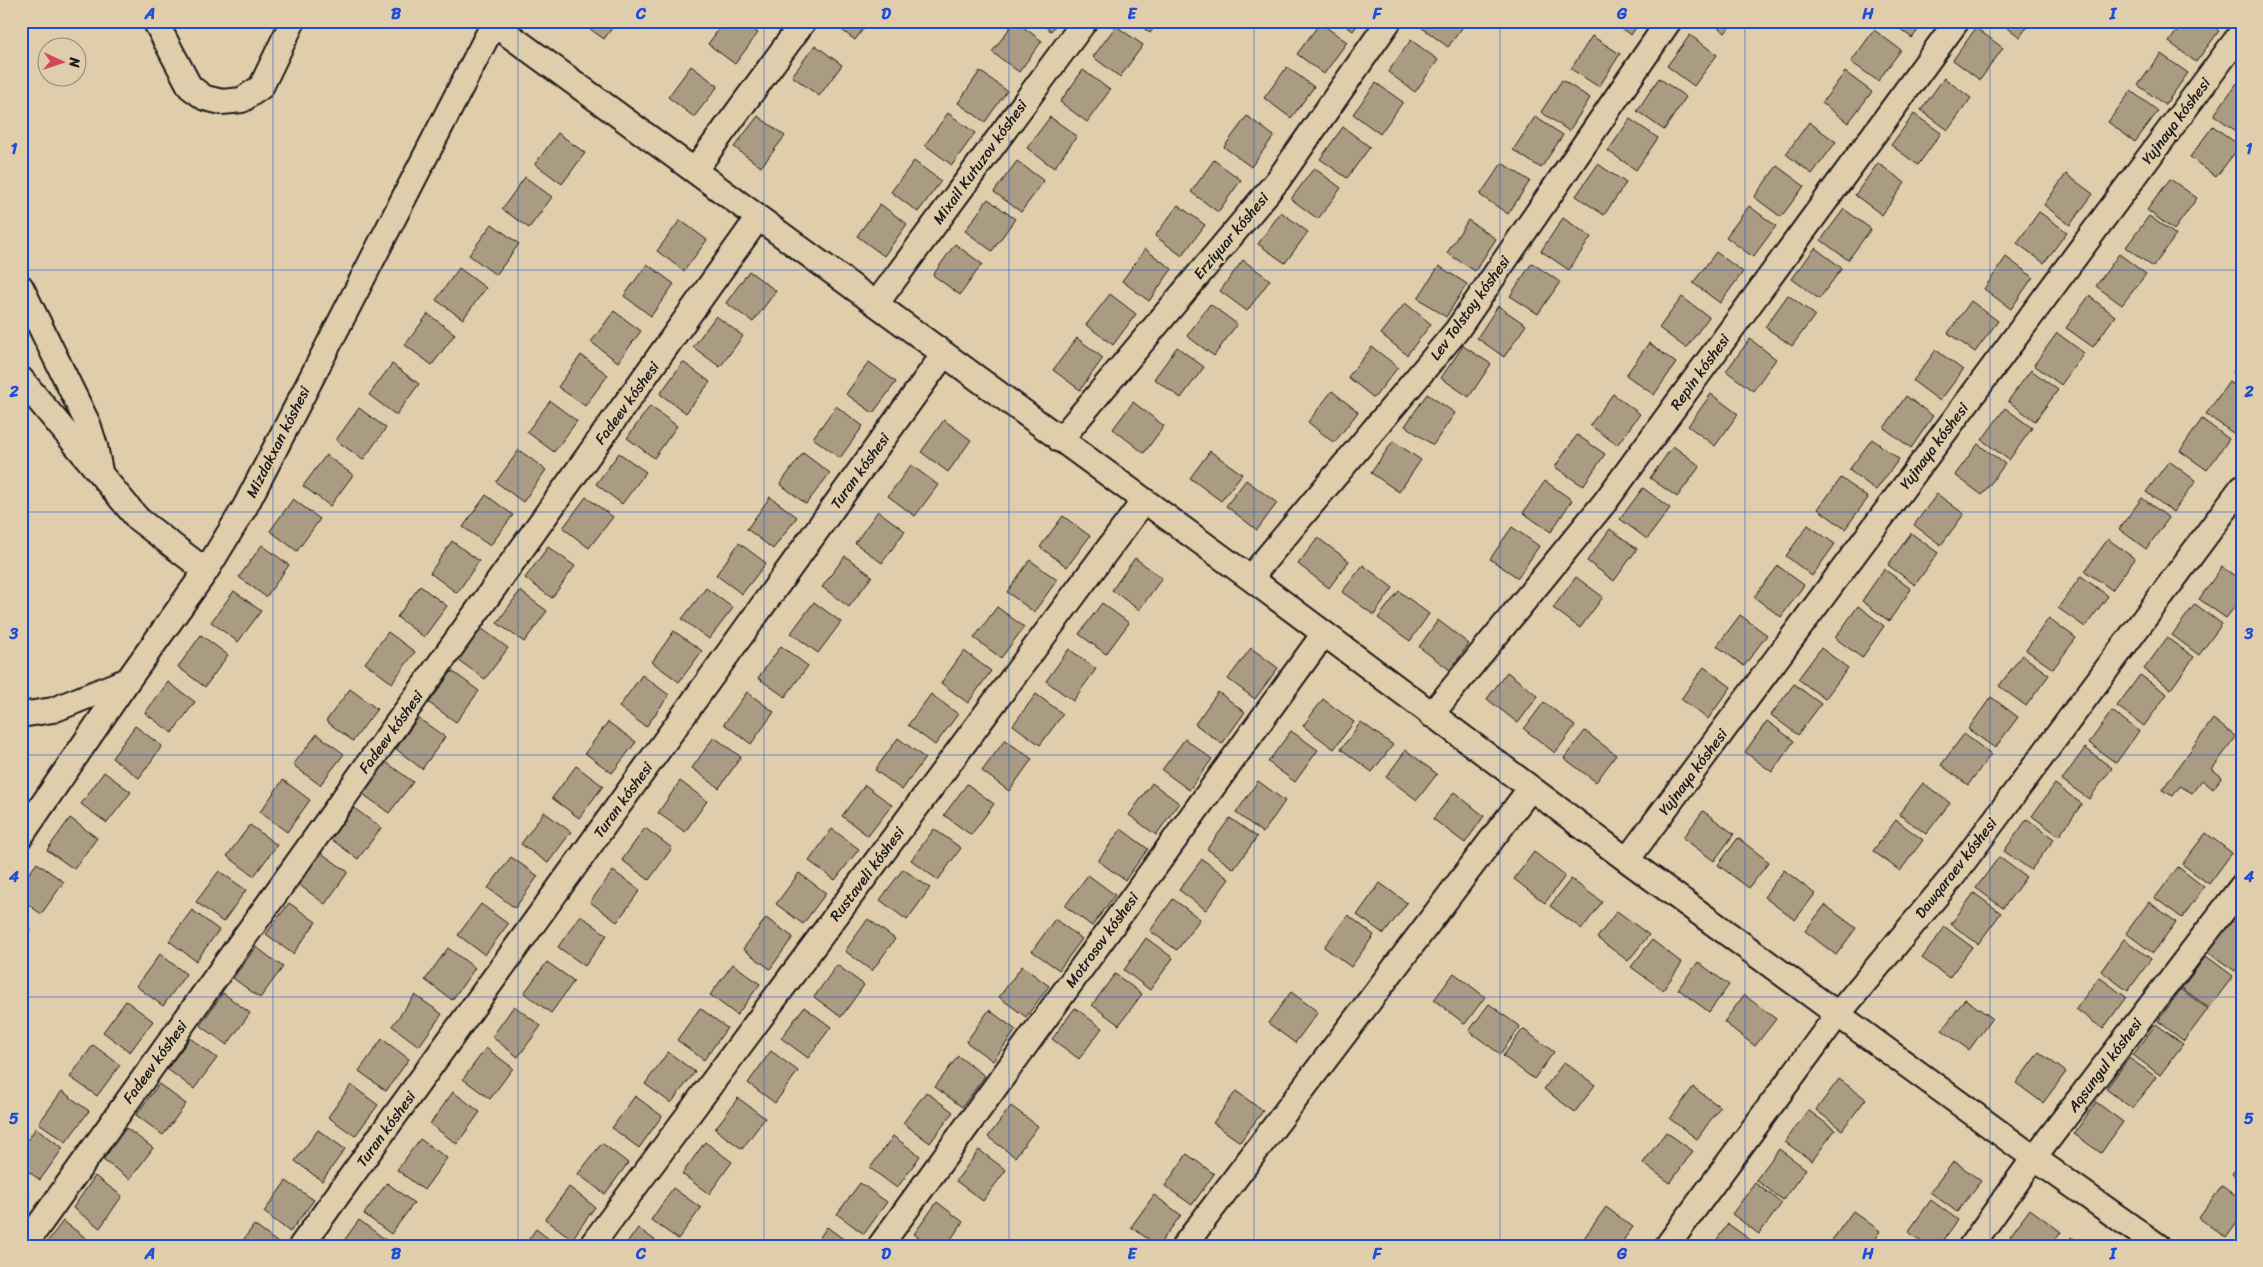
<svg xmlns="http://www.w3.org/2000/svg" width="2263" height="1267" viewBox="0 0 2263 1267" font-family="Sriracha,sans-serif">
<rect width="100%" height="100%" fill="#e0cdab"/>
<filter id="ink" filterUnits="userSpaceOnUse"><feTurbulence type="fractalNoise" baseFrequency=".02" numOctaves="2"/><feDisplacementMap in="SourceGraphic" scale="10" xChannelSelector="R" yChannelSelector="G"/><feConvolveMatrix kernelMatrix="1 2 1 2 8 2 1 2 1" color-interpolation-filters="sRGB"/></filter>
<g filter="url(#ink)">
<!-- building -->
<path fill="#aa9c83" stroke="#1c1c1c" d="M579,21h38l-13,18z
M725,21h17l16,12 -23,31 -27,-20z
M830,21h39l-14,19z
M1015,21l27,20 -23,31 -27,-20z
M1038,21h20l-7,10z
M1134,21h25l-9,12z
M1339,21h21l-7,10z
M1425,21h42l-19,26 -27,-20z
M1610,21h30l-9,14z
M1710,21h24l-9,12z
M1890,21h35l-13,17z
M1998,21h33l-11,16z
M2184,21h22l13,10 -23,31 -27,-20z
M1320,23l27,19 -23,32 -27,-20z
M1116,26l27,19 -23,32 -27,-20z
M1976,28l27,20 -23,32 -27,-20z
M1874,30l27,20 -23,31 -27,-19z
M1690,35l27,20 -23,31 -27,-20z
M1592,36l28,18 -21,33 -28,-18z
M1411,40l27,20 -23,32 -27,-20z
M815,45l27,20 -23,31 -27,-20z
M2161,54l27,19 -23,32 -27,-20z
M691,66l27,20 -24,31 -26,-20z
M1287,67l27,20 -23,31 -27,-20z
M1083,70l27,20 -23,32 -27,-20z
M980,71l27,20 -22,31 -27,-19z
M1845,72l27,20 -24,31 -26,-20z
M1659,78l27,19 -22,33 -27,-19z
M1944,78l27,20 -23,32 -27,-20z
M1562,80l28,18 -21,33 -28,-19z
M1376,83l27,19 -23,32 -27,-20z
M2237,83l5,4 -2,47 -26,-19z
M2131,91l27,20 -23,31 -27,-20z
M948,113l27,20 -23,32 -27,-20z
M1914,114l27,19 -23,32 -27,-20z
M758,116l27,20 -24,31 -27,-20z
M1247,116l27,20 -23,31 -27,-20z
M1050,117l27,19 -23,32 -27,-20z
M1535,117l28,18 -22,33 -28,-18z
M1630,119l28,19 -22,32 -28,-19z
M1809,122l27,20 -24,32 -26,-20z
M2213,126l27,20 -24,31 -26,-20z
M1343,127l27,20 -23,31 -27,-19z
M558,133l27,20 -23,31 -27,-20z
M1214,160l27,20 -23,32 -27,-20z
M914,161l27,20 -23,31 -27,-20z
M1017,161l27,20 -23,31 -27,-20z
M1502,163l28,18 -22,33 -28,-19z
M1878,163l27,20 -23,32 -27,-20z
M1598,164l28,19 -22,32 -28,-19z
M1777,166l27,20 -23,31 -27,-20z
M1314,168l27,20 -23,31 -27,-20z
M2066,174l27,20 -23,31 -26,-20z
M525,177l27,20 -23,31 -27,-19z
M2170,179l27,19 -23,32 -27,-20z
M988,199l27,20 -23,32 -27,-20z
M880,204l27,20 -23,32 -27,-20z
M1178,205l27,20 -23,31 -27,-20z
M1749,206l27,20 -23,31 -27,-20z
M1844,209l27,20 -23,31 -27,-20z
M1281,212l27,20 -23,31 -27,-19z
M2039,212l28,20 -23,31 -27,-20z
M2149,216l27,19 -23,32 -27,-20z
M1563,218l28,19 -22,33 -28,-19z
M680,220l27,20 -23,31 -27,-20z
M1468,220l28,19 -21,32 -28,-18z
M492,224l27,20 -23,31 -27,-20z
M955,244l27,20 -22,31 -27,-20z
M1815,248l27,20 -23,31 -27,-20z
M1145,249l27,20 -23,32 -27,-20z
M1716,252l27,20 -23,31 -27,-20z
M2119,254l27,20 -24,31 -26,-19z
M2006,257l27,20 -22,32 -27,-20z
M1243,260l27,20 -23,31 -27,-20z
M1532,263l28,19 -22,32 -28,-18z
M647,264l27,20 -23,32 -27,-20z
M1439,266l28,18 -21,33 -28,-19z
M459,268l27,20 -23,31 -27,-19z
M749,271l27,20 -23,31 -27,-19z
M1110,294l26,20 -23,31 -27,-20z
M1788,295l27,20 -23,31 -27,-19z
M2089,296l26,20 -22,31 -27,-19z
M1682,297l27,20 -23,31 -27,-20z
M1971,301l27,20 -23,31 -27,-19z
M1405,303l26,21 -24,31 -26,-21z
M1210,304l27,20 -23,32 -27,-20z
M1498,306l28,19 -22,32 -27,-19z
M614,311l27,20 -23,31 -27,-20z
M428,314l27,20 -23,31 -27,-20z
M716,316l27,20 -23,31 -27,-20z
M2057,333l27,20 -23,32 -27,-20z
M1077,338l26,20 -23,32 -27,-20z
M1750,339l26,20 -23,32 -27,-20z
M1649,343l27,20 -22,32 -28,-20z
M1463,346l28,18 -22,33 -28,-19z
M1177,347l27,20 -23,31 -27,-19z
M1372,347l26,20 -24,31 -26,-21z
M1936,350l27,20 -23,31 -27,-20z
M581,355l27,20 -23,31 -27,-19z
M2242,360v18l-9,-6z
M683,362l27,20 -24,31 -26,-19z
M869,362l27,20 -23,31 -27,-19z
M392,364l27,20 -23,31 -27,-20z
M2031,370l27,20 -23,31 -27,-20z
M2229,382l13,9v31l-9,11 -27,-19z
M1332,391l26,21 -24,31 -26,-21z
M1427,394l28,19 -22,32 -28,-19z
M1613,394l27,20 -23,31 -27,-20z
M1711,394l27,20 -23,32 -27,-20z
M1906,396l27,20 -22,32 -27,-20z
M550,401l27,20 -23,31 -27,-20z
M1133,402l31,24 -20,27 -31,-24z
M650,406l27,20 -23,32 -27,-20z
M836,406l27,20 -23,32 -27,-20z
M359,408l27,20 -23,32 -27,-20z
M2005,408l27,20 -23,32 -27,-20z
M2202,419l27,20 -22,31 -27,-19z
M944,420l27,20 -23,32 -27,-20z
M1577,435l28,19 -22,32 -28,-19z
M1872,439l27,20 -23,31 -27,-20z
M1393,441l28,19 -22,32 -28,-19z
M1978,444l27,20 -23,31 -27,-20z
M1673,446l27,20 -23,31 -27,-19z
M519,450l27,20 -23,32 -27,-20z
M1210,451l32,23 -21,27 -31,-23z
M619,453l27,19 -24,32 -26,-20z
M803,453l27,20 -24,31 -26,-20z
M326,455l27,20 -23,31 -27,-20z
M2169,461l27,20 -23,31 -27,-20z
M911,465l27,20 -23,31 -27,-20z
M1841,478l27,20 -23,31 -27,-20z
M1246,480l31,23 -20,27 -31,-24z
M1545,481l27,19 -21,32 -28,-19z
M1643,488l27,20 -23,31 -27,-20z
M1937,494l27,20 -23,31 -27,-20z
M486,495l27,20 -23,31 -27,-19z
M586,497l27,20 -24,31 -26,-20z
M770,497l27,20 -24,32 -26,-20z
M2142,498l27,20 -23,31 -27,-20z
M293,499l27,20 -23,32 -27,-20z
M878,511l27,20 -23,32 -27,-20z
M1063,516l27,20 -23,31 -27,-20z
M1808,525l27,19 -23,32 -26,-20z
M1512,527l27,19 -21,32 -28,-19z
M1610,529l27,20 -23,32 -27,-20z
M1911,533l27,20 -23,32 -27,-20z
M1318,538l31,23 -20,27 -31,-24z
M2108,539l27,20 -23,31 -27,-19z
M452,541l27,20 -22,32 -27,-20z
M739,543l27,20 -24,31 -26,-19z
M262,545l27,20 -23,32 -27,-20z
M548,547l27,19 -23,32 -27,-20z
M845,556l27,20 -23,31 -27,-20z
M1135,558l27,20 -23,32 -27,-20z
M1030,560l27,20 -23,32 -27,-20z
M1363,565l30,23 -19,27 -32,-23z
M1778,566l26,19 -23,32 -27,-20z
M2222,567l20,14v16l-16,21 -27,-19z
M1884,569l27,20 -22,32 -27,-20z
M2081,576l27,20 -23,31 -27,-19z
M1576,577l27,20 -23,31 -27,-20z
M420,586l27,20 -23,31 -27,-20z
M706,588l27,20 -24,31 -27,-20z
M234,591l27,20 -23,31 -27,-20z
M520,591l27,20 -23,31 -27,-19z
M1399,591l30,23 -19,27 -32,-23z
M814,602l27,20 -23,31 -27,-20z
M1102,603l27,20 -23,31 -27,-20z
M2195,604l27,20 -23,31 -27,-20z
M1858,606l26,20 -22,32 -27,-20z
M997,607l27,20 -23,31 -27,-20z
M1740,615l27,20 -23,31 -27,-20z
M2049,618l27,20 -23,31 -27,-19z
M1438,620l31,24 -19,26 -31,-23z
M481,628l27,20 -23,31 -27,-19z
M674,631l28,20 -23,31 -27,-20z
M388,632l27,20 -23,31 -27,-20z
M201,635l27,20 -23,32 -27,-20z
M2167,638l27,19 -23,32 -27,-20z
M781,646l27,20 -23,31 -27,-19z
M1251,648l27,20 -23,31 -27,-20z
M1821,648l27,20 -23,31 -27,-20z
M1069,649l27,20 -23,32 -27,-20z
M964,651l27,20 -23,32 -27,-20z
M2022,655l27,20 -23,31 -27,-20z
M1704,667l27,20 -23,32 -27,-20z
M452,671l27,20 -23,31 -27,-19z
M1507,672l31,24 -20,27 -31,-24z
M642,675l27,20 -23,32 -27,-20z
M2140,675l27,19 -23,32 -27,-20z
M168,682l27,20 -23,31 -27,-20z
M1794,684l27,20 -23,31 -27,-20z
M350,689l27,20 -24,32 -27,-20z
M747,692l27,20 -23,32 -27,-20z
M1218,692l27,20 -23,32 -27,-20z
M931,694l27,20 -23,31 -27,-20z
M1036,694l27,20 -23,31 -27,-20z
M1991,697l27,20 -23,31 -27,-19z
M1323,699l31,23 -20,27 -31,-23z
M1544,702l31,24 -20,27 -31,-24z
M2112,711l27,20 -23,32 -27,-20z
M418,718l27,19 -23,32 -26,-20z
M2213,719l23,18 -24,32 10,8 -9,12 -11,-9 -10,13 -12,-7 -7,10 -11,-6z
M1767,721l27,20 -22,31 -27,-20z
M608,722l28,20 -24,31 -27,-20z
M1361,722l32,23 -21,27 -31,-23z
M135,726l27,20 -23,32 -27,-20z
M1291,731l27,19 -23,32 -27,-20z
M1585,731l31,24 -20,27 -32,-24z
M317,734l27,20 -24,31 -27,-20z
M1964,734l27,20 -23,31 -27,-20z
M714,737l27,20 -22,31 -27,-20z
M898,738l27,20 -23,32 -27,-20z
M1185,739l27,20 -23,31 -27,-20z
M1005,740l27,19 -23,32 -27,-20z
M2085,748l27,20 -23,31 -27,-19z
M1406,750l31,24 -20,26 -31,-23z
M386,762l27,20 -24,31 -26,-19z
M576,766l27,20 -24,32 -27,-20z
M104,772l27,20 -24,31 -26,-19z
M283,780l27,20 -23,32 -27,-20z
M680,781l27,20 -22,31 -27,-19z
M1258,781l27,20 -22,32 -27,-20z
M1152,783l27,20 -23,32 -27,-20z
M1923,783l27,20 -24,31 -27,-20z
M967,784l27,20 -23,31 -27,-20z
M2055,784l27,20 -23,32 -27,-20z
M865,785l27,20 -24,31 -26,-20z
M1454,792l30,24 -19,27 -32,-24z
M354,808l27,20 -23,31 -27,-20z
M1703,811l31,23 -20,27 -31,-23z
M544,812l27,20 -23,31 -27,-19z
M70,818l27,20 -23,31 -27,-19z
M1230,818l27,19 -23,32 -27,-20z
M2027,819l27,20 -23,31 -27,-19z
M1896,820l27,20 -23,31 -27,-20z
M250,825l27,20 -23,31 -27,-20z
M645,828l27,20 -23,32 -27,-20z
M832,829l27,20 -24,31 -26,-19z
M934,829l27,19 -23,32 -27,-20z
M1121,829l27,20 -23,31 -27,-19z
M2206,833l26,20 -23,31 -27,-20z
M1738,838l31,24 -20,26 -31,-23z
M1534,852l31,24 -20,27 -31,-24z
M321,853l27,19 -23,32 -27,-20z
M511,857l27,19 -23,32 -27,-20z
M1999,857l27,20 -23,31 -27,-20z
M1202,859l27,20 -23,31 -27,-20z
M37,863l27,19 -23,32 -20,-15v-15z
M2178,867l26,20 -22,31 -27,-20z
M903,869l27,19 -23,32 -27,-20z
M1784,870l31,24 -20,26 -31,-23z
M219,871l27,19 -23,32 -27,-20z
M613,871l27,19 -23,32 -27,-20z
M799,873l27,20 -23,31 -27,-20z
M1088,875l27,20 -23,31 -27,-20z
M1571,879l31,23 -20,27 -32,-23z
M1380,883l27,20 -23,31 -27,-19z
M1974,893l27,20 -23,31 -27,-20z
M1173,899l27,20 -23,31 -27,-19z
M2149,902l27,20 -23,31 -27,-20z
M289,903l27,19 -23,32 -27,-20z
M481,904l27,20 -23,31 -27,-20z
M1825,905l31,23 -20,27 -31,-24z
M2242,905v16l-8,-5z
M192,910l27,20 -23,31 -27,-20z
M1617,911l32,24 -21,26 -31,-23z
M580,915l27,20 -22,31 -27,-19z
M1348,915l26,20 -23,32 -27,-20z
M766,918l27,19 -23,32 -27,-20z
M868,919l27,20 -23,32 -27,-20z
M1055,919l27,20 -23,31 -27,-19z
M2231,920l11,8v34l-7,9 -27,-19z
M21,922l10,7 -10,13z
M1945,927l27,20 -23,31 -27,-20z
M1146,938l27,20 -23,32 -26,-20z
M2124,939l27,20 -23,32 -27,-20z
M1652,940l30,23 -19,27 -32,-23z
M256,947l27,20 -23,31 -27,-20z
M448,948l27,20 -23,32 -27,-20z
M160,954l26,20 -23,32 -27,-20z
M2206,956l27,20 -24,32 -27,-20z
M547,962l27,19 -23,32 -27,-20z
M1698,962l31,23 -20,27 -31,-23z
M733,964l27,20 -23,31 -27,-20z
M837,965l27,20 -23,32 -27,-20z
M1022,966l27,20 -23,31 -27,-20z
M1454,973l31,24 -20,27 -31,-24z
M1115,974l27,20 -23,31 -27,-20z
M2099,977l27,20 -23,32 -27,-20z
M2181,989l27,20 -24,32 -26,-20z
M1291,992l27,20 -23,31 -27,-20z
M223,993l27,20 -23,32 -27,-20z
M415,995l27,19 -23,32 -27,-20z
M1744,995l32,24 -21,27 -31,-24z
M1965,999l27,19 -23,32 -27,-20z
M126,1001l27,20 -23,31 -27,-20z
M1489,1004l31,23 -20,27 -31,-23z
M514,1006l27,20 -23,31 -26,-20z
M804,1007l27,20 -23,31 -27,-20z
M700,1008l27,20 -23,32 -27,-20z
M1075,1008l27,20 -23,31 -27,-20z
M989,1010l27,20 -23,31 -27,-19z
M2156,1024l27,20 -23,31 -27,-20z
M1523,1029l31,23 -20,27 -31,-23z
M190,1038l27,20 -23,31 -27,-20z
M382,1039l27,20 -23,32 -27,-20z
M93,1045l27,20 -23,31 -27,-19z
M486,1048l27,20 -23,31 -27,-20z
M771,1051l27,20 -23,32 -27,-20z
M668,1052l27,20 -24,31 -26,-19z
M2039,1052l27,20 -23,31 -27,-20z
M958,1056l27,20 -23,31 -27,-20z
M2129,1058l27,19 -23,32 -27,-20z
M1564,1062l31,23 -20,27 -31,-23z
M1839,1079l27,20 -24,31 -26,-20z
M159,1084l27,20 -23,31 -27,-20z
M351,1085l27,20 -23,31 -27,-19z
M1693,1087l27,20 -23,32 -27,-20z
M62,1091l27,20 -23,31 -27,-19z
M1236,1091l27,20 -23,31 -27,-19z
M453,1092l27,20 -23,32 -27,-20z
M926,1092l27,20 -23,31 -27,-20z
M635,1096l27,20 -23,32 -27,-20z
M738,1098l27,20 -23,31 -27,-20z
M2096,1102l27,20 -22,31 -27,-19z
M1011,1106l27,20 -23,31 -27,-20z
M1808,1110l27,20 -23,31 -27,-19z
M36,1128l27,20 -23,32 -19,-14v-17z
M126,1128l27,20 -23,31 -27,-19z
M318,1130l27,19 -23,32 -27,-20z
M1666,1132l27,19 -23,32 -27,-20z
M893,1136l27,20 -23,32 -27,-20z
M420,1139l27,19 -23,32 -27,-20z
M705,1142l27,20 -23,32 -27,-20z
M602,1143l26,20 -23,31 -27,-20z
M1779,1149l27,20 -23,31 -27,-20z
M979,1150l27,20 -23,31 -27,-20z
M1187,1154l27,20 -22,31 -27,-19z
M2242,1160v21l-10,-7z
M1954,1161l27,20 -24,31 -27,-20z
M95,1176l27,20 -22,32 -27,-20z
M286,1181l28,19 -24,32 -26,-20z
M387,1183l27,20 -23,31 -27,-20z
M860,1183l27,19 -23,32 -27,-20z
M1755,1183l27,20 -23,31 -27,-20z
M21,1186l9,7 -9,11z
M2222,1186l20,15v15l-16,22 -27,-20z
M569,1187l26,20 -23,32 -27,-20z
M673,1188l28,20 -23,31 -27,-19z
M1154,1195l27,20 -23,31 -27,-19z
M1931,1200l27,20 -19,26h-12l-19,-14z
M937,1202l26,20 -17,24h-16l-16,-12z
M1606,1207l27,20 -14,19h-26l-9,-8z
M2030,1209l31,23 -10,14h-28l-13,-10z
M1853,1211l27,20 -10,15h-36l-4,-3z
M359,1220l27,20 -4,6h-42z
M63,1221l27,20 -4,5h-42z
M1728,1224l27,19 -2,3h-41z
M254,1225l27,20 -1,1h-41z
M827,1227l26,19h-39z
M638,1228l25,18h-38z
M536,1229l22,17h-34z
M2072,1237l11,9h-18z"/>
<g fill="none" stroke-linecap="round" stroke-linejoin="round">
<defs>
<path id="minor" d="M155,21l35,66 15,11 17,4 20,-2 19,-13 32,-66
M490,21l760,557 377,282 407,298 124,88
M695,170l109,-149
M21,287l67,137 7,22 5,25
M876,304l209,-283
M21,379l117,140 68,52
M1060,440l218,-260 111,-159
M1250,578l207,-248 212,-309
M21,715l32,-5 75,-30
M1431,715l174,-213 352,-481
M21,836l107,-156 78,-109 39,-64 250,-486
M1627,860l615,-828
M24,1246l734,-1028
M301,1246l643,-892
M591,1246l552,-744
M880,1246l443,-611
M1184,1246l346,-457
M1667,1246l171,-232 115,-138 289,-389
M1971,1246l63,-88 208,-272"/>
</defs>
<!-- minor casing -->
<use href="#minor" stroke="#1c1c1c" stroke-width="28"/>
<!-- minor -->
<use href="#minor" stroke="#e0cdab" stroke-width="24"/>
</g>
</g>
<!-- grid -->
<path fill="none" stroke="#1d4ed8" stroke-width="1" stroke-opacity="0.55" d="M273,21v1225M518,21v1225M764,21v1225M1009,21v1225M1254,21v1225M1500,21v1225M1745,21v1225M1990,21v1225M21,270h2221M21,512h2221M21,755h2221M21,997h2221"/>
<g text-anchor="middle" stroke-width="4" stroke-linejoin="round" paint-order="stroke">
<!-- street labels -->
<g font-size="15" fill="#1c1c1c" stroke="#e0cdab">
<text transform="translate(2176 121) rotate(-53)" y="5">Yujnaya kóshesi</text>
<text transform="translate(980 162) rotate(-54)" y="5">Mixail Kutuzov kóshesi</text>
<text transform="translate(1231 236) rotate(-50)" y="5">Erziyuar kóshesi</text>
<text transform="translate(1470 308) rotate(-54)" y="5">Lev Tolstoy kóshesi</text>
<text transform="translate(1700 372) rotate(-54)" y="5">Repin kóshesi</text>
<text transform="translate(627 403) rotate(-54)" y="5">Fadeev kóshesi</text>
<text transform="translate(278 442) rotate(-63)" y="5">Mizdakxan kóshesi</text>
<text transform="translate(1934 446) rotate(-53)" y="5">Yujnaya kóshesi</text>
<text transform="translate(860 471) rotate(-54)" y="5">Turan kóshesi</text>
<text transform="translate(391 732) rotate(-54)" y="5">Fadeev kóshesi</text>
<text transform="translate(1693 772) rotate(-53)" y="5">Yujnaya kóshesi</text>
<text transform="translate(623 800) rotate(-54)" y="5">Turan kóshesi</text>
<text transform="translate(1956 868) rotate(-52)" y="5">Dawqaraev kóshesi</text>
<text transform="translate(867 874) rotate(-53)" y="5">Rustaveli kóshesi</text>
<text transform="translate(1102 940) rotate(-54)" y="5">Motrosov kóshesi</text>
<text transform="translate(155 1062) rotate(-54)" y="5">Fadeev kóshesi</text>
<text transform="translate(2105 1065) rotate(-53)" y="5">Aqsungul kóshesi</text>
<text transform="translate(386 1129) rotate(-54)" y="5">Turan kóshesi</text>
</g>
</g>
<!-- margin -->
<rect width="2263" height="1267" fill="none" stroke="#e0cdab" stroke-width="55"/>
<!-- north arrow -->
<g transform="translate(62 62) rotate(93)"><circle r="24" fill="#e0cdab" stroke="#928672"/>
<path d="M0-4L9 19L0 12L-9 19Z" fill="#d1495b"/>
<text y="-8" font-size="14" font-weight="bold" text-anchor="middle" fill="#1c1c1c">N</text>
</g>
<rect x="28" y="28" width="2208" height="1212" fill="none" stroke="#1d4ed8" stroke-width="2"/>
<g font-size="16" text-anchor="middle" font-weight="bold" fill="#1d4ed8">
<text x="150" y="19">A</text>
<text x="396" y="19">B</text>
<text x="641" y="19">C</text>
<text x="886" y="19">D</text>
<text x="1132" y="19">E</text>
<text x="1377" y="19">F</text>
<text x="1622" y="19">G</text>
<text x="1868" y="19">H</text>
<text x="2113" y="19">I</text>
<text x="14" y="154">1</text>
<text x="2249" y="154">1</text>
<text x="14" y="397">2</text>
<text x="2249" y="397">2</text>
<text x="14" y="639">3</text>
<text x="2249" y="639">3</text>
<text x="14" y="882">4</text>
<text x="2249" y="882">4</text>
<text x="14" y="1124">5</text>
<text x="2249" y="1124">5</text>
<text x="150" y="1259">A</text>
<text x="396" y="1259">B</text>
<text x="641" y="1259">C</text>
<text x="886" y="1259">D</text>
<text x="1132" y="1259">E</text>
<text x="1377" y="1259">F</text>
<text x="1622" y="1259">G</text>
<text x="1868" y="1259">H</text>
<text x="2113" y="1259">I</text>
</g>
</svg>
